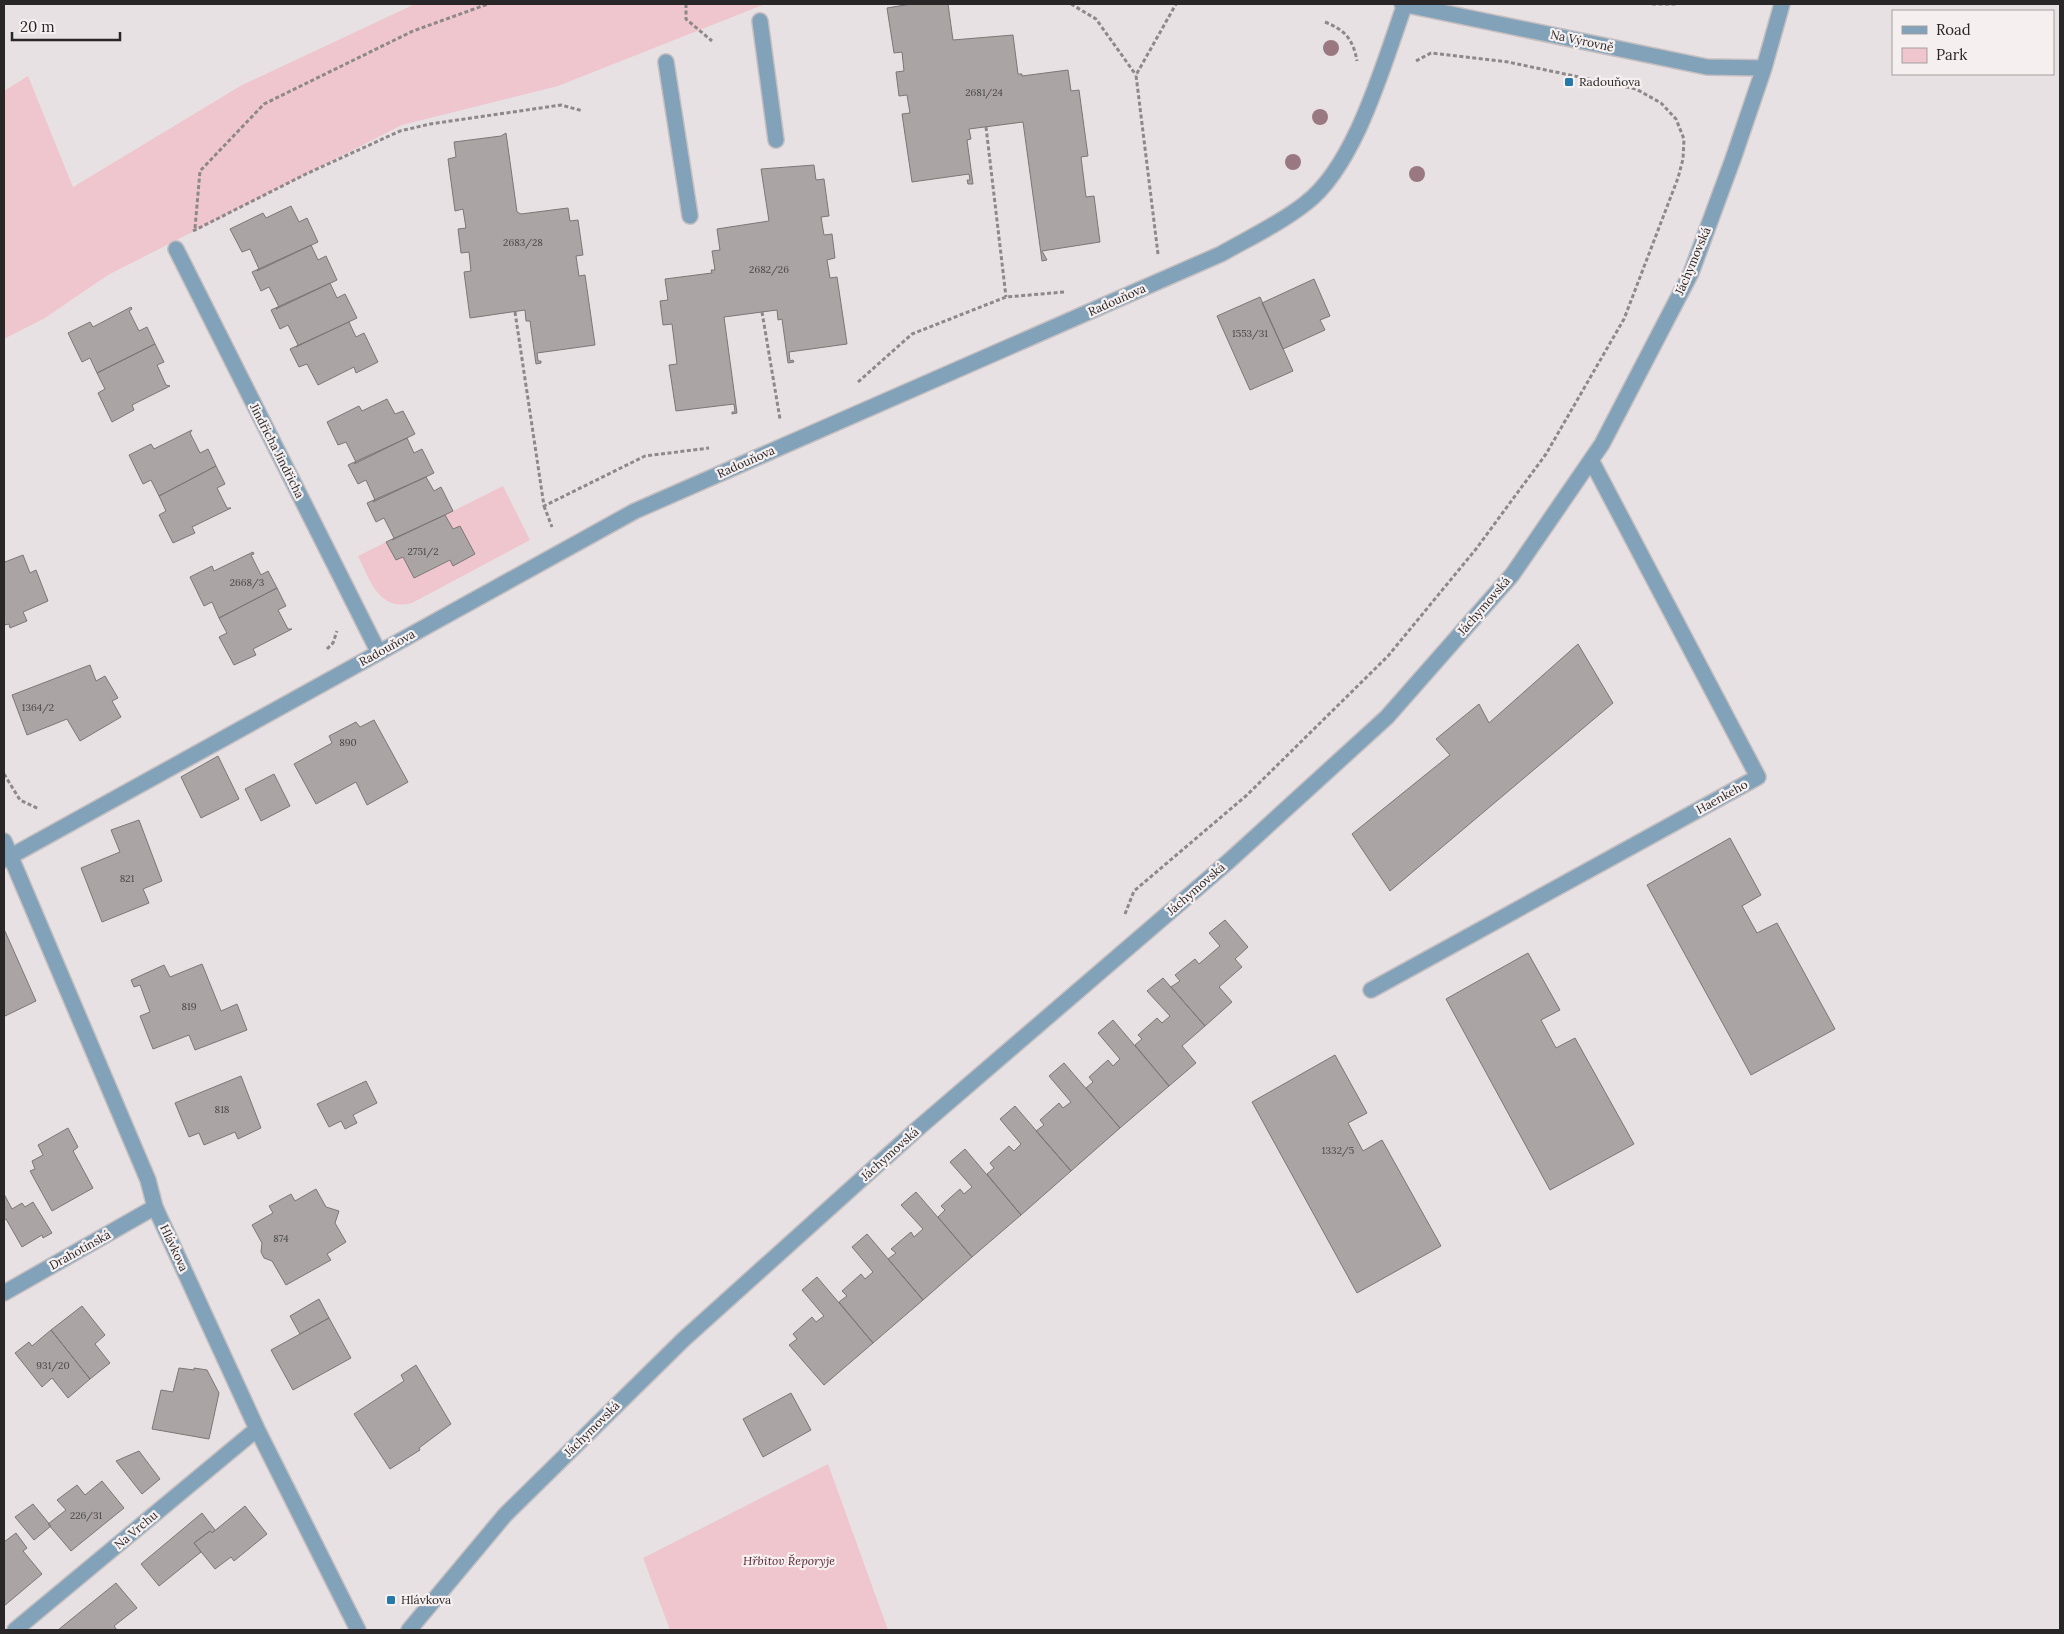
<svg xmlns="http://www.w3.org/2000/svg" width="2064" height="1634" viewBox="0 0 2064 1634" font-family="Lora,serif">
<rect width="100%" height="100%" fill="#e8e1e3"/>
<!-- green -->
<path fill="#efc6ce" d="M415,4h350l-207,82 -156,39 -294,150 -63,43 -41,21v-248l24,-15 45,111 169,-102z
M503,486l27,54 -118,63c-33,9 -42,-23 -54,-47l28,-14 10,18 7,-3 11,21 36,-18 3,5 21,-11 -14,-28 -7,3 -8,-14z
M828,1464l60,166h-218l-27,-72z"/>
<!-- building -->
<path fill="#aaa4a5" stroke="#7c7677" d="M911,4h37l5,36 60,-5 5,39h4v2l46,-6 3,21 8,-1 9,66 -7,1 5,40 8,-1 6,46 -58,9 5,9 -5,1 -19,-139 -54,7 2,10 -4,1 6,44h-5l-1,-4h3l-1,-6 -57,8 -10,-68 8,-1 -3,-18 -8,1 -3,-24 8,-1 -2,-19 -8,1 -7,-45z
M506,133l11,79 4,2 47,-6 2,13 8,-1 5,35 -7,1 3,20 6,-1 10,70 -58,8 1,8h3v2l-5,1 -6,-43h-4l-1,-11 -55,8 -6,-46 7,-1 -2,-19 -8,1 -3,-24 8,-1 -3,-19 -8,2 -7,-52 8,-2 -2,-15 47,-6z
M814,165l2,15 8,-1 5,37 -8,1 3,18 8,-1 3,24 -8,2 3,18 7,-1 10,67 -58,8 1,9 3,-1 1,2 -6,1 -6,-44 -4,1 -1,-10 -53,7 13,96 -5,1v-2h3l-1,-8 -58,7 -7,-46 8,-1 -5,-40 -9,1 -3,-24 8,-1 -3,-21 47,-6 -1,-3h4l-3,-19 8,-1 -3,-21 52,-8 -8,-52z
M291,206l8,16 8,-4 11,24 -61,29 2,-2 -9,-20 -8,3 -12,-23 33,-16 3,5z
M311,245l7,15 8,-4 11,24 -61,29 3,-2 -10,-20 -8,4 -9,-19z
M1314,279l16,37 -10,4 5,10 -42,19 -21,-46z
M330,283l7,15 8,-4 12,24 -61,29 2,-2 -10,-20 -8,4 -9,-19z
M1260,297l33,74 -43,19 -33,-74z
M131,307l1,2 -3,2 10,20 8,-4 8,17 -58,29 -7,-15 -8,4 -14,-29 22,-11 3,5z
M349,322l7,15 8,-4 14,29 -22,11 -2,-6 -36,18 -11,-21 -8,3 -9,-18z
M155,344l9,18 -7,3 9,20 4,1 -38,19 2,5 -22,12 -14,-29 7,-4 -8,-16z
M387,399l8,15 8,-3 12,23 -61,30 2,-2 -10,-20 -8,3 -11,-23 32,-16 3,5z
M192,430l-2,3 10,20 8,-4 8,17 -57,30 -8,-16 -8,4 -14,-29 22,-11 3,5z
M407,438l7,15 8,-4 12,24 -61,29 2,-2 -9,-20 -8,4 -10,-19z
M216,466l9,18 -8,4 10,20h4l-39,19 3,6 -22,10 -14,-28 7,-4 -7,-15z
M426,477l8,14 7,-4 12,24 -61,29 2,-2 -10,-20 -8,4 -9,-19z
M445,515l8,14 7,-3 15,28 -22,12 -3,-6 -36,18 -11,-21 -7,3 -10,-18z
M253,552l1,2 -3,1 10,20 7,-4 9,17 -58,30 -7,-16 -8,4 -14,-29 22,-11 2,5z
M23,555l7,18 6,-3 12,31 -25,11 4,9 -17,7 -1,-4 -5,1v-65l1,2z
M277,588l9,18 -8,4 10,19h4l-39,20 3,6 -22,10 -15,-28 8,-4 -8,-15z
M1578,644l35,59 -223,188 -38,-57 98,-79 -14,-16 43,-35 10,19z
M90,665l6,16 9,-5 13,22 -6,3 9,16 -41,24 -13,-22 -40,16 -15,-40z
M374,720l34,62 -41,23 -11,-23 -40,22 -22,-40 38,-21 -3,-7 27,-14 4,5z
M218,756l21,43 -38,19 -20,-41z
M274,774l16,32 -29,15 -16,-32z
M139,820l23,61 -19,8 6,14 -47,19 -21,-54 39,-16 -9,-22z
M1730,838l31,57 -19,11 15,27 20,-10 58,106 -84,46 -104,-190z
M1225,920l23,27 -13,12 7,8 -23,20 13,15 -27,24 -34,-39 9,-6 -5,-6 20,-16 4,5 21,-18 -11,-13z
M4,929l32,72 -31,15 -1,-2z
M1528,953l32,57 -19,10 15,28 19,-10 59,106 -84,46 -104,-191z
M202,964l19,47 16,-7 10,26 -52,20 -6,-15 -36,14 -13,-33 10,-4 -10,-27 -6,2 -3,-7 33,-15 6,12z
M1163,978l42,48 -23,20 14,17 -27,23 -34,-41 7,-6 -4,-4 19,-17 5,5 8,-7 -23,-25z
M1113,1020l56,66 -49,42 -34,-40 7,-6 -4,-5 19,-17 5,6 7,-7 -22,-26z
M1335,1055l32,58 -19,10 15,28 19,-11 59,106 -84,47 -105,-191z
M1064,1063l56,65 -49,43 -35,-40 8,-6 -4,-5 19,-17 4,5 8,-6 -22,-26z
M241,1076l20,52 -23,11 -3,-7 -31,13 -5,-12 -10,4 -14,-34z
M366,1081l11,22 -24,12 4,8 -12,6 -4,-8 -12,6 -12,-23z
M1015,1106l56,65 -50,44 -34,-41 7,-6 -4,-5 19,-17 5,5 7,-7 -21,-25z
M68,1128l10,19 -5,4 20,37 -41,23 -22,-40 5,-2 -3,-8 11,-6 -5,-10z
M965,1149l56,66 -49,42 -34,-40 7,-7 -4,-4 19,-17 4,5 8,-7 -22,-25z
M316,1189l10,18 13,4 -4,12 11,19 -19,12 4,6 -45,25 -14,-24 -8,-3 -3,-6 1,-9 -10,-18 21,-12 -4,-7 22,-12 4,7z
M916,1192l56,65 -49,43 -35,-41 8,-6 -5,-4 20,-17 3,5 9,-8 -22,-24z
M4,1194l8,15 10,-6 3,4 8,-5 19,31 -9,5 -1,-3 -20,12 -16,-28 -2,1z
M867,1234l56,66 -50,43 -34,-41 8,-6 -5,-5 19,-17 4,5 8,-7 -21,-25z
M817,1277l56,66 -49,42 -35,-40 8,-6 -4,-5 19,-17 4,5 8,-6 -22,-26z
M319,1299l10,19 -29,16 -10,-18z
M82,1306l23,29 -10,9 15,19 -20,16 -39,-49z
M329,1318l22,40 -58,32 -22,-40z
M51,1330l39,49 -22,19 -16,-20 -10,9 -27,-34 14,-11 3,4z
M416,1365l35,59 -32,24 1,2 -30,19 -36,-55 50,-33 -3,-6z
M179,1368l15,2v-2l13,2 12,23 -10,46 -57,-10 9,-39 12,2z
M791,1393l20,37 -48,27 -20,-38z
M139,1451l21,28 -18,15 -26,-33z
M102,1481l22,27 -53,43 -23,-27 18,-14 -9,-10 20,-15 8,10z
M33,1504l18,22 -17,14 -19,-23z
M245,1506l22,28 -33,27 -3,-4 -16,12 -21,-26 16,-12 2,2z
M202,1513l13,17 -3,3 -2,-2 -16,12 7,9 -42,34 -18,-22z
M16,1533l11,15 -4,3 19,23 -38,32v-64z
M116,1583l21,25 -23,18 3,4h-59z"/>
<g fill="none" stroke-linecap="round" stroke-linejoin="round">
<defs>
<path id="minor" d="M1402,4l305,63 57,1
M760,21l16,119
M666,62l24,154
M176,249l203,404
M4,841l144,339 7,27 102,222 101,201
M4,860l631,-349 586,-257c28,-16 60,-31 85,-51 50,-38 78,-141 99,-199
M1371,990l387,-213 -167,-317
M4,1293l151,-86
M15,1630l242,-201
M409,1630l96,-115 179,-176 231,-208 314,-270 158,-144 125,-142 90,-131 89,-171 42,-114 31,-91 18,-64"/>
</defs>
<!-- minor casing -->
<use href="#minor" stroke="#c6bfc1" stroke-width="18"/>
<!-- path -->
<path stroke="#8d8889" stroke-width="3" stroke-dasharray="4 2.5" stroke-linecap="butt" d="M686,4v15l26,22
M1071,4l25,15 40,56
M1652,4h25
M1325,22c20,8 28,17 32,39
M986,127l20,170
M195,228l5,-57 64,-67 149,-73 75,-27
M193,231l113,-57 94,-43 30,-7 131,-19 22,6
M1158,254l-22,-179 40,-71
M515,312l29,194 101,-50 64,-8
M762,312l18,107
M858,382l54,-48 94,-37 58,-5
M544,506l8,21
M327,649l6,-6 4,-12
M4,774l16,26 19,9
M1125,914l9,-23 113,-96 141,-139 88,-107 70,-95 78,-135 54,-141 5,-19 1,-20 -8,-20 -15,-16 -25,-14 -128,-27 -77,-9 -17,9"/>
<!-- minor -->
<use href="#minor" stroke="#81a2b9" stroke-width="15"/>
</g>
<!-- trees -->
<g fill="#997882">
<circle cx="1331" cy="48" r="8"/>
<circle cx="1320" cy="117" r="8"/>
<circle cx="1293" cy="162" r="8"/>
<circle cx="1417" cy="174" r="8"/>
</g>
<!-- markers -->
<g fill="#2678a9" stroke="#f5eff0" stroke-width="2">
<rect x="1564" y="77" width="10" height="10" rx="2.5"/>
<rect x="386" y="1595" width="10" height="10" rx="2.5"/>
</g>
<g text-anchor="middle" stroke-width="4.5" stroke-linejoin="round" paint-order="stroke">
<!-- number labels -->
<g font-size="10" fill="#494646">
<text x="984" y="96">2681/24</text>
<text x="523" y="246">2683/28</text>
<text x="769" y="273">2682/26</text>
<text x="1250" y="337">1553/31</text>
<text x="423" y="555">2751/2</text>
<text x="247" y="586">2668/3</text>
<text x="38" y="711">1364/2</text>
<text x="348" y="746">890</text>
<text x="127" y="882">821</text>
<text x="189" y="1010">819</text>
<text x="222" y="1113">818</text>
<text x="1338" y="1154">1332/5</text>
<text x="281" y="1242">874</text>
<text x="53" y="1369">931/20</text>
<text x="86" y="1519">226/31</text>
</g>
<!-- street labels -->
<g font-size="12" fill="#292627" stroke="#f5eff0">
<text transform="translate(1582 41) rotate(12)" y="4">Na Výrovně</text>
<text transform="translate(1693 261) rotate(-67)" y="4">Jáchymovská</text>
<text transform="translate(1117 300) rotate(-24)" y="4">Radouňova</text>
<text transform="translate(277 451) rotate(63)" y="4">Jindřicha Jindřicha</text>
<text transform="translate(746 462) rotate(-24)" y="4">Radouňova</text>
<text transform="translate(1484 606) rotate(-49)" y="4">Jáchymovská</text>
<text transform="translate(387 648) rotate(-29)" y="4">Radouňova</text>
<text transform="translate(1722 797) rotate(-29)" y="4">Haenkeho</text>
<text transform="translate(1196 889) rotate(-41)" y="4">Jáchymovská</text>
<text transform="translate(890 1154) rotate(-42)" y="4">Jáchymovská</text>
<text transform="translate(174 1248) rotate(65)" y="4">Hlávkova</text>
<text transform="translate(80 1250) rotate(-29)" y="4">Drahotínská</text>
<text transform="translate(592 1429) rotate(-45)" y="4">Jáchymovská</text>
<text transform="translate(136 1530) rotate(-40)" y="4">Na Vrchu</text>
</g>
<!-- poi labels -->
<g font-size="12" fill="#292627" stroke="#f5eff0" text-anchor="start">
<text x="1579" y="86">Radouňova</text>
<text x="401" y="1604">Hlávkova</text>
</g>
<!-- park labels -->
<g font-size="12" font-style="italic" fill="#592333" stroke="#f5eff0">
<text x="789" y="1565">Hřbitov Řeporyje</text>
</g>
</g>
<!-- border -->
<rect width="2064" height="1634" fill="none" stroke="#292627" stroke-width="10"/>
<!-- legend -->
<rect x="1892" y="10" width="162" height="65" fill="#f5eff0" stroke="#a39fa0"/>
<rect x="1902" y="26" width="25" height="8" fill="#81a2b9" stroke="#a39fa0"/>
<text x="1936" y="35" font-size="15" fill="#292627">Road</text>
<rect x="1902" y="48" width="25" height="15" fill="#efc6ce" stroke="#a39fa0"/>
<text x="1936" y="60" font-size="15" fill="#292627">Park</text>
<!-- scale -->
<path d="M12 32v8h108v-8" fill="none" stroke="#292627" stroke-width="2.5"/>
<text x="20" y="32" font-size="15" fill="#292627" stroke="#f5eff0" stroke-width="4" paint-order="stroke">20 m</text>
</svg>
